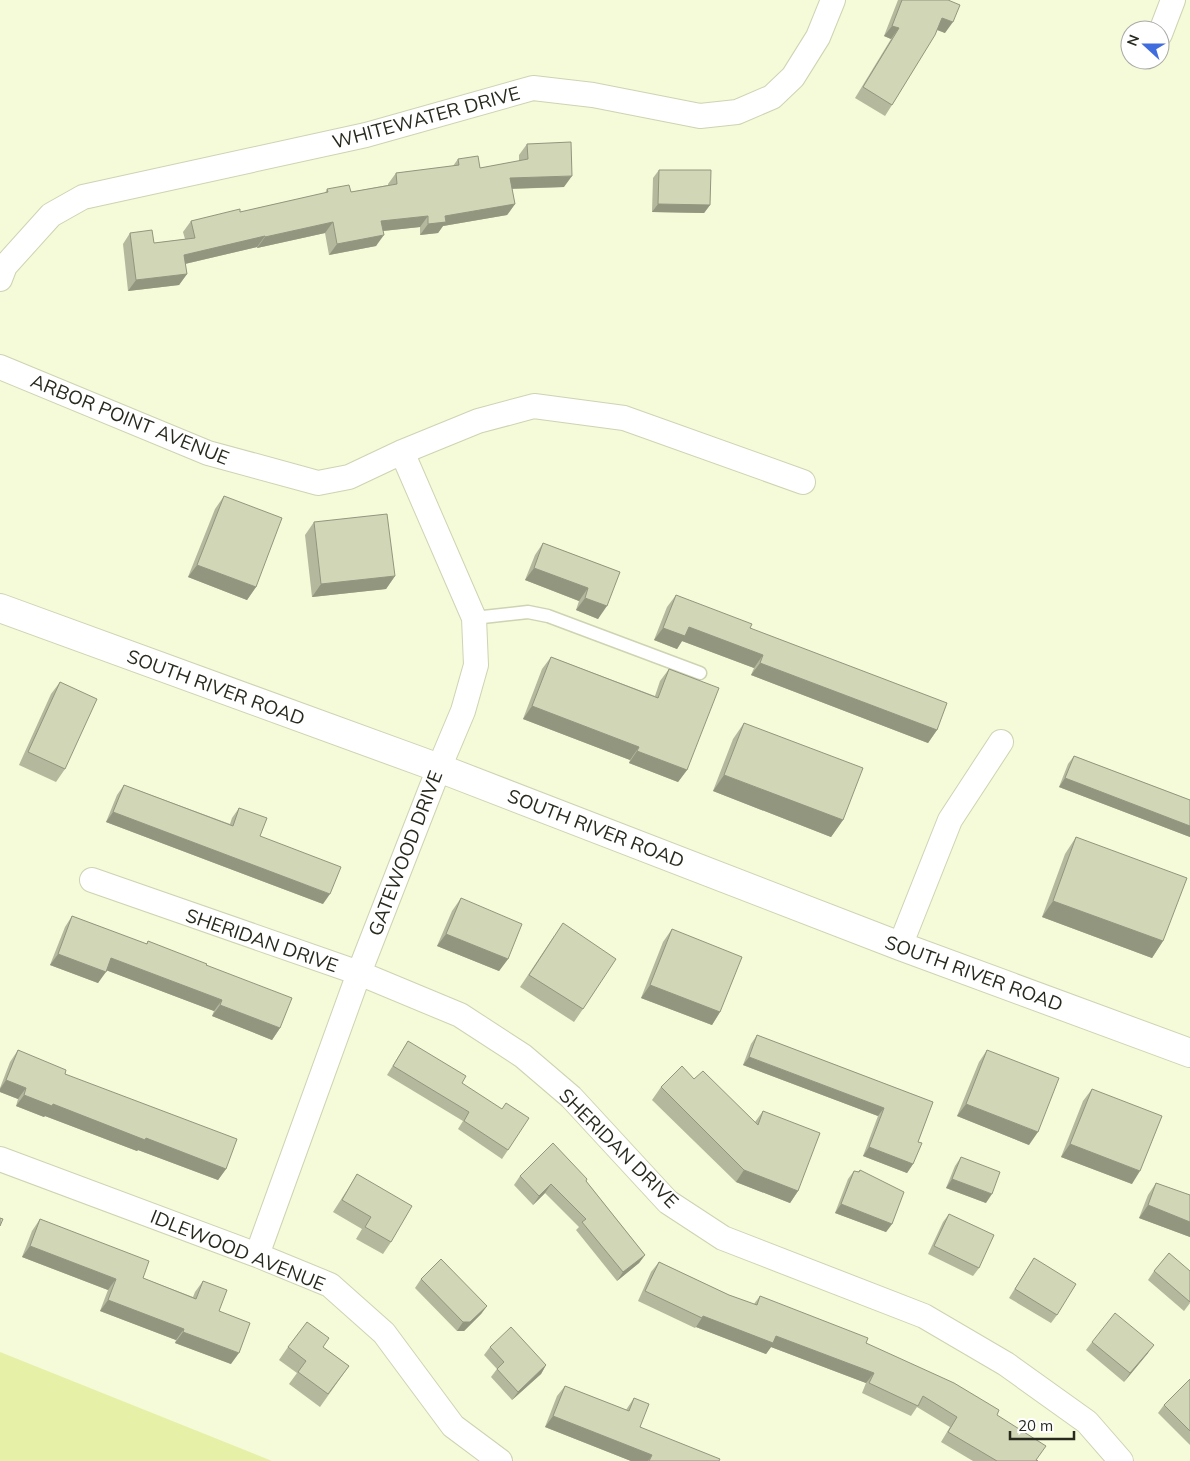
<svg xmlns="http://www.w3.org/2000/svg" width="1190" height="1461" viewBox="0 0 1190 1461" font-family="Mulish,sans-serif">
<rect width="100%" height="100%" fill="#f5fad9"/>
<!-- green -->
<path fill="#e6f0a7" d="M0,1352l272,109h-272z"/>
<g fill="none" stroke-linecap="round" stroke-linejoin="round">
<defs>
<path id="service" d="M474,618l54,-6 20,4 152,57"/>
<path id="minor" d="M1160,34l13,-34
M0,279l5,-13 46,-51 32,-18 283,-62 167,-47 60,7 107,21 37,-4 35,-15 21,-20 25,-40 15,-37
M0,367l208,86 110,30 31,-6 53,-25 76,-31 56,-15 90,12 179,64
M92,880l267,93 101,42 63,41 48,41 97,105 55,36 201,78 82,48 81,58 34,39
M900,946l50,-126 51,-78
M0,1159l257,96 73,30 54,48 69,93 47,35
M257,1255l102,-282 80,-205 24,-57 13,-46 -2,-47 -72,-166"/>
<path id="tertiary" d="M0,608l439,160 461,178 290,107"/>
</defs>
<!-- service casing -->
<use href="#service" stroke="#ced3b2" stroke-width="15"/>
<!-- minor casing -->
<use href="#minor" stroke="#ced3b2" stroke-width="26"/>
<!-- tertiary casing -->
<use href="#tertiary" stroke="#ced3b2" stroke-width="30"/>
<!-- service -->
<use href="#service" stroke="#fff" stroke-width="12"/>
<!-- minor -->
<use href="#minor" stroke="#fff" stroke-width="24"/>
<!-- tertiary -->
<use href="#tertiary" stroke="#fff" stroke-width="28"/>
</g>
<!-- wall -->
<path fill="#b4b89d" d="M898,0h50l-3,33 -8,-3 -45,75 -7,11 -30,-18 36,-59 -7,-3z
M527,144l37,43 -52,2 3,15 -8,11 -64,11 -5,7 -18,2v-8l-37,4 -7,15 -47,9 -4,-22 -68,15v-1l-72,17 2,10 -8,11 -51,6 -5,-47 7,-11 24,10 31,-4 -2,-7 8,-11 49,-9 85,-19 2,-4 24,3 37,-7v-1l8,-11 57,-7 5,-7 22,9 39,-7v-6z
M659,170l51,35 -6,8 -52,-1 1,-34z
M224,496l32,91 -9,13 -59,-23 27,-68z
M314,522l81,54 -9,13 -74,8 -7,-62z
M543,543l77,29 -22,47 -22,-9 3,-9 -54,-21 10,-25z
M676,595l74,33 187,102 -9,13 -177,-68 3,-7 -72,-27 -5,8 -23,-9 13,-33z
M551,657l104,39 5,-15 9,-12 18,101 -9,12 -49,-19 1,-3 -107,-41 19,-50z
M60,682l5,87 -9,13 -37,-17 32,-71z
M744,723l99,97 -12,17 -118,-46 20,-52z
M1074,756l116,44v37l-131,-50 9,-23z
M124,785l106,39 2,-6 7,-10 21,28 63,68 -217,-82 11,-27z
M1076,837l87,104 -11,17 -110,-41 23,-63z
M461,898l47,61 -9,12 -62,-25 15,-35z
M72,916l74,28 2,-3 58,24 74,63 -8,12 -60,-24 2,-5 -108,-41 -8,13 -48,-18 15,-38z
M672,929l48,83 -8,13 -71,-27 22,-56z
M554,936l29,73 -9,13 -54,-35z
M757,1035l176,67 -15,40 -5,22 -6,9 -44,-17 15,-40 -135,-51 8,-21z
M408,1041l100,109 -6,9 -44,-30 5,-8 -76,-46z
M18,1050l47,24 161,95 -8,11 -80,-30 -1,1 -92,-35 -1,1 -28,-11 2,-7 -18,-7v-4l10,-26z
M987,1050l42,95 -72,-29 22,-54z
M694,1079l61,43 8,-11 35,80 -8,12 -54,-21 -84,-82 9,-13z
M1092,1089l40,95 -71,-27 22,-56z
M961,1157l25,46 -40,-15 9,-22z
M860,1170l32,54 -6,8 -51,-19 13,-34 6,-8 4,1z
M357,1174l34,68 -8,12 -27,-15 6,-10 -29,-17 16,-25z
M520,1176l67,3 -1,2 59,74 -6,8 -22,18 -41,-51 3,-3 -34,-34 -12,12 -19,-20z
M1156,1183l34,12v42l-51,-19 9,-23z
M949,1214l30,54 -6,8 -45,-22 15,-32z
M40,1219l103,59 50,19 2,-5 8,-11 16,30 12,53 -56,-21 1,-3 -76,-29 8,-21 -86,-33 10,-26z
M1169,1253l21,50 -6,8 -36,-31 6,-9z
M1034,1258l23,57 -6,8 -42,-25z
M659,1262l70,33 25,9 6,-8 106,47 131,72 41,46h-65l-32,-19 9,-15 -33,-20 -6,9 -49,-23 4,-10 -95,-36 -5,7 -70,-27 -1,1 -57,-27 13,-29z
M421,1279l66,27 -6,8 -17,17h-7l-42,-43z
M1092,1342l56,11 -24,29 -38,-32z
M288,1347h35l26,19 -29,41 -31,-23 8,-11 -18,-13z
M490,1347l56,18 -5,9 -29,26 -21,-23 6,-8 -13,-14z
M1190,1380v65l-32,-32 6,-8z
M565,1386l61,24 8,-12 6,29 79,34h-88l-86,-34 12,-31z"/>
<!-- shaded-wall -->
<path fill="#92967f" d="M942,18l11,4 -8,11 -10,-4z
M892,26l7,2 -8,11 -7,-3z
M572,176l-8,11 -61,2 7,-11z
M515,204l-8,11 -64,11 -5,7 -18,2 8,-11 17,-8z
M658,204l52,1 -6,8 -52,-1z
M428,216l-8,11 -47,5 8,-11z
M333,222l-8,11 -68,15 8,-11z
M384,235l-8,11 -47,9 8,-11z
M265,236l-8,11 -81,19 8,-11z
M187,274l-8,11 -51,6 8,-11z
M197,565l59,22 -9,13 -59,-23z
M534,568l54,20 -9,13 -54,-21z
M395,576l-9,13 -74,8 9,-13z
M585,598l22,8 -9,13 -22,-9z
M689,627l74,28 -9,13 -72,-27 -5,8 -23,-9 9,-12z
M760,663l177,67 -9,13 -177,-68z
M532,706l107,41 -9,13 -107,-41z
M637,751l50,19 -9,12 -49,-19z
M724,775l119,45 -12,17 -118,-46z
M1065,778l125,48v11l-131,-50z
M113,812l217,82 -7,10 -217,-82z
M1053,901l110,40 -11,17 -110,-41z
M446,934l62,25 -9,12 -62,-25z
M58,954l48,18 -8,11 -48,-18z
M111,958l111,42 -8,11 -111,-42z
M650,985l70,27 -8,13 -71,-27z
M220,1005l60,23 -8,12 -60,-24z
M749,1057l135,51 -6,8 -135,-51z
M6,1080l20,8 -8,11 -18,-7v-3z
M24,1095l29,9 93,34 80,31 -8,11 -80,-30 -1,1 -92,-35 -1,1 -28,-11z
M966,1104l72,28 -9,13 -72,-29z
M1070,1144l70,27 -8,13 -71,-27z
M869,1147l44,17 -6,9 -44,-17z
M744,1170l54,21 -8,12 -54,-21z
M952,1179l40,15 -6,9 -40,-15z
M551,1184l-6,9 -12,12 6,-9z
M841,1204l51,20 -6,8 -51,-19z
M1148,1205l42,17v15l-51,-19z
M30,1246l86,33 -8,11 -86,-33z
M645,1255l-6,8 -22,18 6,-9z
M108,1300l76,29 -8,11 -76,-29z
M487,1306l-6,8 -17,17h-7l6,-9z
M703,1316l73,20 98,37 -8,10 -95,-36 -5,7 -70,-27z
M183,1332l56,21 -8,11 -56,-21z
M1154,1345l-6,8 -24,29 6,-9z
M546,1365l-5,9 -29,26 6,-8z
M553,1416l99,39 -4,6h-17l-86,-34z"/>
<!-- building -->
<path fill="#d1d6b6" stroke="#92967f" d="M902,0h46l12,5 -7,17 -11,-4 -7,17 -43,70 -29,-18 36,-59 -7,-2z
M571,142l1,34 -62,2 5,26 -70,12 1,6 -18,2v-8l-47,5 3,14 -47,9 -4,-22 -68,15v-1l-81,19 3,19 -51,6 -6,-47 22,-3 2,13 41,-5 -4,-17 49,-12v3l88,-20 -1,-3 22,-4 2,7 46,-8 -1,-11 63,-8 -1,-6 20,-3 2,12 48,-9 -1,-15z
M659,170h52l-1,35 -52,-1z
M224,496l58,22 -26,69 -59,-22z
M387,514l8,62 -74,8 -7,-62z
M543,543l77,29 -13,34 -22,-8 3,-10 -54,-20z
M676,595l76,29 -2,4 197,75 -10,27 -177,-67 3,-8 -74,-28 -4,9 -22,-8z
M551,657l107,41 11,-29 50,19 -32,82 -50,-19 2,-4 -107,-41z
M60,682l37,17 -32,70 -37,-17z
M744,723l119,45 -20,52 -119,-45z
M1074,756l116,44v26l-125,-48z
M124,785l109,41 6,-18 28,10 -7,18 81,31 -11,27 -217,-82z
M1076,837l111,41 -24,63 -110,-40z
M461,898l61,26 -14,35 -62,-25z
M72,916l75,28 1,-3 59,23 -1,1 86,33 -12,30 -60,-23 2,-5 -111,-42 -5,14 -48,-18z
M563,923l53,36 -33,50 -54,-34z
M672,929l70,28 -22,55 -70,-27z
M757,1035l176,67 -15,40 4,1 -9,21 -44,-17 15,-39 -135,-51z
M408,1041l58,35 -4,7 40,26 4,-6 23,15 -21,32 -44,-29 5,-9 -76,-46z
M18,1050l48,20 -1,4 172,65 -11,30 -80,-31 -1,2 -92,-36 -1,2 -28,-11 2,-7 -20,-8z
M987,1050l72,28 -21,54 -72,-28z
M682,1066l12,13 9,-8 55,54 5,-14 57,22 -22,58 -54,-21 -83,-83z
M1092,1089l70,27 -22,55 -70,-27z
M553,1143l34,36 -1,2 59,74 -22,17 -41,-50 4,-3 -35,-35 -12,12 -19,-20z
M961,1157l39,15 -8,22 -40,-15z
M860,1170l44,22 -12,32 -51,-20 13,-33 5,1z
M357,1174l55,32 -21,36 -26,-15 6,-10 -29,-17z
M1156,1183l34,12v27l-42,-17z
M949,1214l45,21 -15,33 -45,-22z
M0,1218l3,1 -3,7z
M40,1219l109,42 -6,17 53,21 7,-18 24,9 -8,21 31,12 -11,30 -56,-21 1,-3 -76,-29 8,-21 -86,-33z
M1169,1253l21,18v31l-36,-31z
M1034,1258l42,26 -19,31 -42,-26z
M441,1259l46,47 -17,16h-7l-42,-43z
M659,1262l70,33 28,10 3,-9 108,42 -2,5 88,40 45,27 -2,5 49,31 -10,14 2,1h-41l-49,-29 9,-15 -34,-21 -5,10 -49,-23 5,-10 -98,-37 -3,7 -70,-27 -1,2 -57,-27z
M1115,1313l39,32 -24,28 -38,-31z
M307,1322l22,16 -6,9 26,19 -21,28 -30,-22 8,-11 -18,-14z
M511,1327l35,38 -28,27 -21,-23 7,-7 -14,-15z
M1190,1379v52l-26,-26z
M565,1386l64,25 5,-13 15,6 -9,23 80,32 -1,2h-70l3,-6 -99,-39z"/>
<g text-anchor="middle" stroke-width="4" stroke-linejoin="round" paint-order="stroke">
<!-- street labels -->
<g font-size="19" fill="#282a1e" stroke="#fff">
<text transform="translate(426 117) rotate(-15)" y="7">WHITEWATER DRIVE</text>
<text transform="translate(130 419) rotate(22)" y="7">ARBOR POINT AVENUE</text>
<text transform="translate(216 687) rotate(20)" y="7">SOUTH RIVER ROAD</text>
<text transform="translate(596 828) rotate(21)" y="7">SOUTH RIVER ROAD</text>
<text transform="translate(405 853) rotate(-69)" y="7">GATEWOOD DRIVE</text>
<text transform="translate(262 940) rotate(19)" y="7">SHERIDAN DRIVE</text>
<text transform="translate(974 973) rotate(20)" y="7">SOUTH RIVER ROAD</text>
<text transform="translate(619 1148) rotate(45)" y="7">SHERIDAN DRIVE</text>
<text transform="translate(238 1250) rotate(22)" y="7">IDLEWOOD AVENUE</text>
</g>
</g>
<!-- north arrow -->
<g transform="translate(1145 45) rotate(291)"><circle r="24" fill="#ffffff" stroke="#a9aaa5"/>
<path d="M0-4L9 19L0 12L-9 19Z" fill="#3f6dde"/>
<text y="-8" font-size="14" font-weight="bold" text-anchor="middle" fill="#282a1e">N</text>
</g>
<!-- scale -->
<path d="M1010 1431v8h64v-8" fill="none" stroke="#282a1e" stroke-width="2.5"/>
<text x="1018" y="1431" font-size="15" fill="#282a1e" stroke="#ffffff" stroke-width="4" paint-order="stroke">20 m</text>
</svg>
